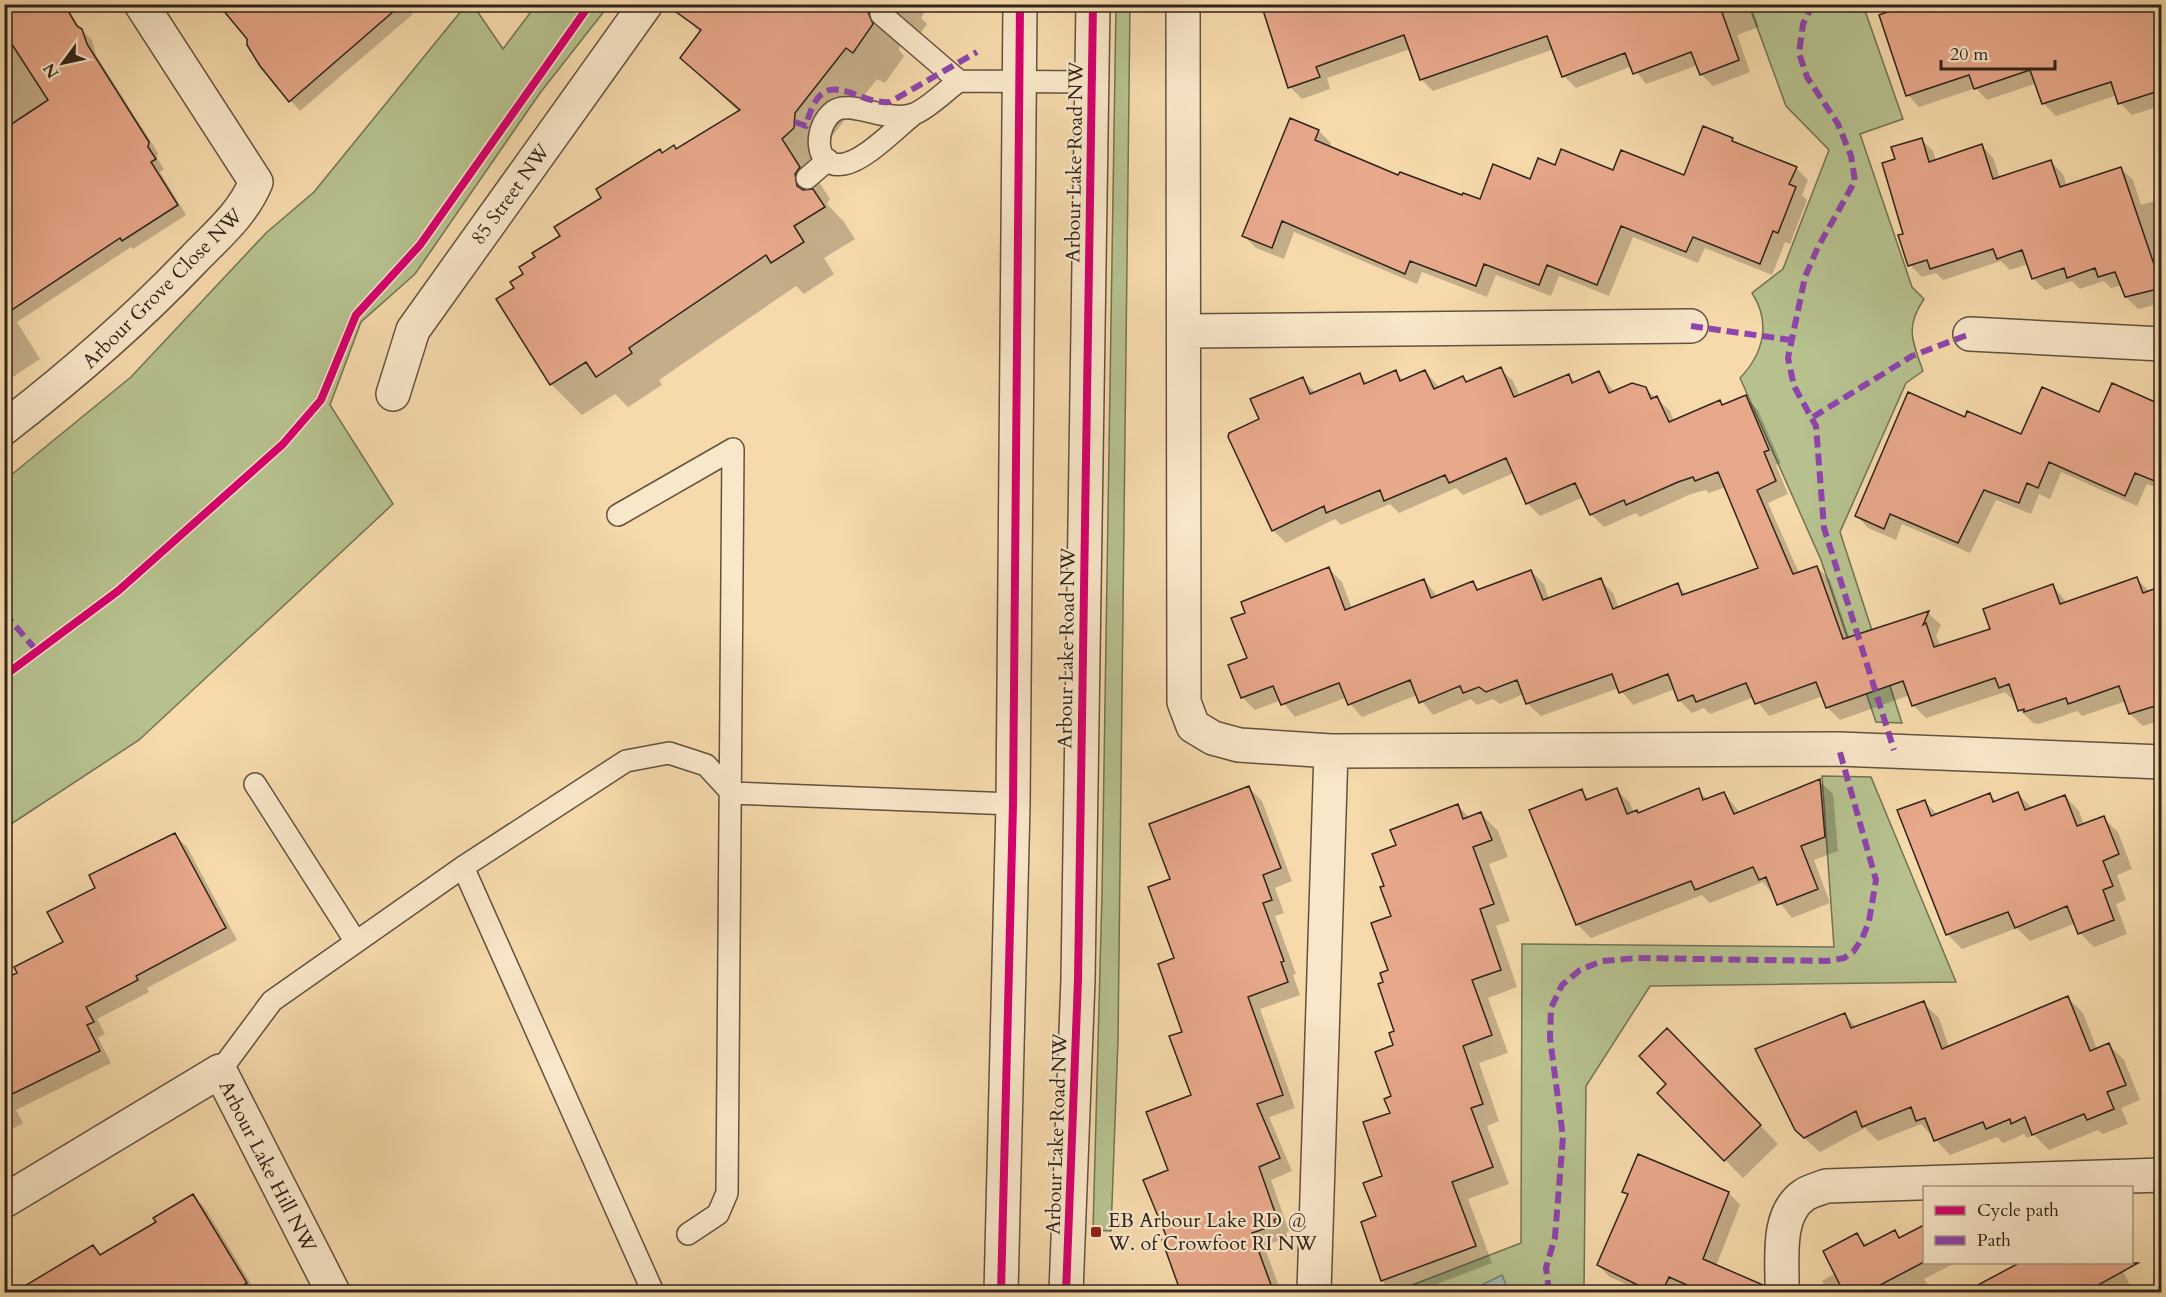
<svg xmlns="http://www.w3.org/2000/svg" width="2166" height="1297" viewBox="0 0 2166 1297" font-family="Cardo,serif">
<rect width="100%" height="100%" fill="#f6daac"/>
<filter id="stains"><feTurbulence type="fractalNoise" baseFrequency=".00333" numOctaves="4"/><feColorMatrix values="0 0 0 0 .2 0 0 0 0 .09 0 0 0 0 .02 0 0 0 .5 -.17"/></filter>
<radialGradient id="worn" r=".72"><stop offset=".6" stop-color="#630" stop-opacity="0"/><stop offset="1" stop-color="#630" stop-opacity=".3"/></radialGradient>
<!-- green -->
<path fill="#b6c18e" stroke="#727254" stroke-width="1.5" d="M1130,4l-12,1036 -7,191 -18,-1 9,-336 14,-889z
M466,5h7l30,44 33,-44h73l-69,88 -125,181 -54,48 -31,83 63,99 -254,236 -134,88v-348l126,-103 135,-144 48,-41z
M1749,5h114l40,114 -43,15 52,153 12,12c-19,28 -12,41 -1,72l-17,12 -66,149 62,191 -26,-1 -55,-162 -81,-182c24,-25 31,-56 12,-85l31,-24 46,-119 -43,-44z
M1822,776l49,1 85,205 -306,4 -64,100 -2,206h-190l127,-49 1,-299 312,3z"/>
<!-- water -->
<path fill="#a2b8b6" stroke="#747d78" stroke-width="1.5" d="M1502,1275l7,17h-37l-1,-2z"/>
<!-- shadow -->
<path fill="#0003" fill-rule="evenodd" d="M4,4h61l16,26 11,10 4,15 62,98 -1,5 7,11 -4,3 26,43 -53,34 -2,-2 -114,75 23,37 -36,24z
M343,4h63l7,10 -113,97 -10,-11z
M696,4h234l-9,14 6,6 -7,10 -18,3 -3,13 5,6 -19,27 -8,-4 -51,65 -14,27 18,28 -3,5 17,18 11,17 -31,19 10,16 -30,20 -8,-8 -137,94 3,5 -34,22 -13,-13 -33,21 -31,-31 -35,-95 21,-32 123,-106 3,3 14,-3 62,-39 -57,-54 18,-25 -14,-15z
M1262,4h489l8,23 -22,8 13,37 -37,14 -12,-12 -3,-9 -52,19 -14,-18 -56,22 -12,-12 -10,-27 -121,42 -12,-12 -11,-30 -83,29 3,11 -28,10 -12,-12z
M1903,4h259v101l-30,10 -12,-12 -3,-8 -61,21 -12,-12 -7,-21 -50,17 -11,-12 -57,19 -11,-12z
M1291,120l28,11 12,12 -2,5 70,29 81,24 51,-20 25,-15 129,11 47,-38 7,7 57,22 12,12 -6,15 5,5 -17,44 -5,-2 -13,33 -67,-27 -7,15 -65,-26 -24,59 -50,-20 -8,20 -55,-21 -9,22 -65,-25 -5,12 -123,-52 -10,27 -28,-11 -12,-12z
M1921,139l12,12 3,10 46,-15 11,12 7,20 51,-16 12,12 4,13 54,-18 12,11 8,25 21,-6v104l-24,6 -12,-12 -4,-12 -11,3 -7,-7 -24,8 -8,-8 -27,9 -12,-12 -5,-14 -18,6 -9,-9 -58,19 -7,-7 -14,4 -12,-12 -13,-105z
M1500,369l13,12 7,15 48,-21 8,8 23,-10 16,20 30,-5 25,23 4,10 45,-19 5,4 21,-9 13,13 23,53 -5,2 12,29 -20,9 31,70 18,-6 13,13 20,59 78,-26 13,12 -5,11 5,10 51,-16 61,-44 14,17 70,-24 13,13 12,-4v132l-19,6 -13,-12 -4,-13 -44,15 -5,-5 -38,13 -6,-1 -13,-13 -4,-11 -3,1 -8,-8 -79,26 -13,-13 -3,-10 -70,25 -13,-13 -4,-11 -54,20 -15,-19 -44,17 -6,-6 -12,5 -13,-13 -4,-11 -42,16 -14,-17 -78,28 -13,-12 -4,-10 -24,10 -7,-5 -16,6 -6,-6 -38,16 -16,-20 -55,22 -17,-19 -50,19 -14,-17 -26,10 -13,-13 6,-39 -1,-45 82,-44 13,13 10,27 72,-29 14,17 35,-14 7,7 51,-19 13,13 5,15 51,-19 13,13 6,15 58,-23 10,10 73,-26 -34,-82 -17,6 -3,-3 -15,4 -51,23 -4,-4 -32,14 -13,-13 -7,-17 -44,19 -13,-13 -13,-30 -51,22 -7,-7 -57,25 -9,-9 -49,21 -6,-6 -49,24 -13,-13 -12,-111 41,-40 13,13 44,-17 9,9 27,-12 9,9 21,-10 15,17 23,-10 4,5zM1467,682l1,2 -44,18v-3z
M2162,406v84l-15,-6 -10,22 -76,-34 -11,27 -11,-5 -8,20 -35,-14 -26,53 -68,-29 -6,16 -28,-12 -11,-12 109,-97 56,17 78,-22z
M1819,781l14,13 5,57 -24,9 16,43 -38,15 -29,-36 -53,21 -8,-8 -111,43 -14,-14 4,-133 9,9 27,-10 13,13 4,10 4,1 60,-24 10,10 16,-7 16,20z
M1249,788l13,13 30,80 -17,7 9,25 -9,3 21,58 -3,1 7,20 -40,14 35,99 -26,9 23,54 -21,9 18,51 -3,2 2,4 -24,9 17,46h-99l-13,-53 1,-69 23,-74 -17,-137 -4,-79z
M2018,794l15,15 32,-13 14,15 5,14 19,-7 15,14 14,37 -15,6 9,25 -10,4 11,30 -33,13 -14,-14 -4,-10 -46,18 -13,-13 -55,21 -14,-14 -49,-124 25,-10 14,14 52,-20 7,7z
M1458,806l12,12 11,-4 17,17 10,26 -19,7 21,57 -14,5 21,61 -29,11 20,55 -29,10 20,58 -12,5 22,58 -41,15 24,64 -60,23 5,6h-50l-24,-69 15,-6 14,-103 4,-83 -11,-48 5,-12 3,-54 -7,-30 12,-41z
M175,835l12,12 50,93 -90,48 2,4 -52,27 8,15 -7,4 13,25 -95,47 7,13 -19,11v-153l61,-38 33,-55z
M2068,998l15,15 14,36 12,-4 15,15 16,40 -19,8 7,16 -25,10 -5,-4 -49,20 -15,-15 -7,3 -3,-4 -21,9 -6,-6 -47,18 -29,-31 -43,17 -13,-13 -45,24 -20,-18 45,-119 12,13 66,-25 16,15 10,29z
M1685,1048l93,96 -35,34 -84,-85 9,-9z
M1639,1155l90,38 11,12 -24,61 34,26h-107l-33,-15 -12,-12 31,-69 -5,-5z
M193,1196l12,12 51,84h-241l77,-46 10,10 56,-33z
M1924,1227v35h33l-33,17 8,13h-104l-6,-11 14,-8 21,-38 11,11 27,-14 6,7z
M2022,1262h96l12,23 -13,7h-105l-11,-18z"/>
<!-- building -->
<path fill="#e8a88b" stroke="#2f241b" stroke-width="1.5" d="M4,4h60l13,22 5,3 5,15 62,98 -1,5 8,12 -5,3 27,43 -56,36 -2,-3 -116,77v-186l44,-29 -44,-68z
M218,4h184l-113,98 -29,-36 -13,-21v-6z
M665,4h208l-5,8 5,12 -20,29 -7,-5 -51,65 -1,15 -12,11 18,28 -5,7 2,12 6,4 10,-1 12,18 -31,19 10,16 -33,21 -5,-8 -137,93 3,5 -36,24 -10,-15 -36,23 -54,-86 18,-11 -4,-6 13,-8 -4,-7 16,-10 -3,-4 28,-17 -6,-9 47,-29 -5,-9 64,-40 2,4 12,-8 2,4 64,-39 -60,-52 21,-28z
M1261,4h458l20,56 -39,15 -9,-23 -58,22 -8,-21 -63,24 -15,-41 -127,44 -16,-45 -88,32 4,10 -32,11z
M1909,4h253v86l-44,14 -7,-22 -69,22 -12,-34 -56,19 -5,-14 -63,21 -27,-81z
M1290,118l29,12 -4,10 83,35 2,-3 62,23 1,-2 17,6 13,-35 37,15 8,-21 17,7 6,-16 52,21 8,-20 63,25 19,-49 30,12 -1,3 65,26 -8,17 7,3 -18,46 -5,-2 -13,33 -67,-27 -7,15 -65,-26 -24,59 -50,-20 -8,20 -55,-21 -8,22 -66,-25 -5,13 -123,-53 -10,27 -30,-12z
M1922,138l7,24 53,-18 11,35 58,-19 9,27 61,-20 41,121 -37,9 -10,-25 -17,5 -3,-9 -28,10 -3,-10 -32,11 -10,-29 -25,9 -4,-10 -63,20 -3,-9 -19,6 -10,-31 5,-1 -21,-71 13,-4 -4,-12z
M1501,367l13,30 55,-23 3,9 27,-12 10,22 23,-10 14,4 5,12 6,-3 12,26 51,-22 2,5 24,-10 23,55 -5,2 12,29 -19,9 36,84 24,-8 26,73 86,-28 -6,14 3,-2 8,24 56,-18 -7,-20 70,-25 7,20 77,-27 6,16 19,-7v118l-33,10 -10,-28 -51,18 -2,-6 -42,14v-3l-6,2 -9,-27 -10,4 -4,-10 -83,28 -9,-25 -77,27 -10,-26 -61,22 -9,-21 -50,19 -3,-7 -15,6 -10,-27 -49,19 -7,-19 -86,30 -9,-24 -31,12 -7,-5 -16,6 -3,-7 -41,17 -9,-23 -62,25 -9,-22 -58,22 -8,-19 -32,12 -13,-33 19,-7 -16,-40 14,-5 -4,-11 88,-35 16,43 79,-31 7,19 42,-17 4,9 54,-20 12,30 58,-22 12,31 65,-26 4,12 76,-27 -40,-96 -23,9 -2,-4 -15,5 -52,23 -2,-5 -34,15 -15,-32 -49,21 -20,-46 -57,25 -4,-8 -61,26 -4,-11 -54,23 -2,-7 -52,25 -44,-94 1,-4 30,-14 -9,-20 53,-22 7,17 50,-21 4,11 32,-14 4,11 25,-11 9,19 29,-13 3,6z
M2112,383l50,22v79l-27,-11 -10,23 -76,-34 -11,26 -11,-5 -8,20 -35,-13 -26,53 -68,-29 -6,15 -29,-13 53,-124 57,25 2,-6 54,23 21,-47 57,25z
M1820,779l5,58 -24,9 17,43 -41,16 -11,-28 -7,3 -6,-13 -58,23 -4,-9 -115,44 -47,-115 53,-21 4,11 31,-12 10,26 10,-4 1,3 61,-25 4,12 21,-8 10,22z
M1249,786l32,82 -18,7 9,25 -9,3 21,58 -3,1 7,20 -40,15 35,98 -26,9 23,54 -21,9 18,51 -3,2 2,5 -24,8 22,60h-93l-19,-53 5,-2 -24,-58 25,-10 -22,-58 45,-17 -22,-59 13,-4 -24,-68 16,-6 -26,-71 22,-8 -21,-55z
M2018,792l7,18 40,-15 12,31 27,-10 15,38 -16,7 10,25 -10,4 11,30 -36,14 -11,-28 -52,22 -7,-16 -62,23 -49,-125 28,-10 6,16 59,-23 3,9z
M1458,804l5,15 18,-7 11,28 -19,7 21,57 -14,5 21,61 -29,10 20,55 -29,11 20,58 -12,4 22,59 -41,15 24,64 -95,35 -20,-59 15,-6 -13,-33 19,-7 -19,-54 27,-9 -6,-14 7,-3 -16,-44 18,-7 -4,-12 5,-2 -16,-47 5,-2 -3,-9 8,-3 -17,-47 20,-7 -11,-29 4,-1 -12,-32 24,-9 -6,-15z
M175,833l51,95 -90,48 2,4 -52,27 8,15 -7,3 13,26 -96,47v-119l13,-6 -3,-6 49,-25 -16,-30 48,-24 -6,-13z
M2068,996l22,55 19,-8 17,42 -19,7 7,17 -27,11 -3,-6 -52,21 -7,-18 -14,7 -1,-5 -24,10 -3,-7 -49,19 -9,-23 -9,3 -5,-14 -49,20 -6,-16 -52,27 -9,-8 -40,-81 90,-36 6,15 73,-27 18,48z
M1667,1028l94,97 -37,36 -67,-68 9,-9 -27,-28z
M1638,1154l91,38 -26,67 60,26v8h-58l-36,-16 -7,16h-8l-57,-28 31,-71 -6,-2z
M193,1194l54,89 -16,10h-218l80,-48 7,10 56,-33 -3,-4z
M1924,1225v37l-59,31h-21l-21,-42 34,-18 7,13 31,-16 4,8z
M2019,1263h119l-54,30h-121z"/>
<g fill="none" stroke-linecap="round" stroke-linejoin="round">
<defs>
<path id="service" d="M881,14l78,67 133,1
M914,114c-18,14 -48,46 -70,50 -31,6 -31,-38 -10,-53 17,-12 54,13 80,3 15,-6 31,-23 45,-33
M807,178l21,-18
M618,515l115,-66 -6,744 -9,21 -30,20
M255,784l101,158
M463,867l190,425
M220,1071l52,-70 191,-134 163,-106 43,-8 37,12 26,28 281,11"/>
<path id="minor" d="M1183,4l1,698 9,24 20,12 26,7 92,6 508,-2 323,13
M1185,331l506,-5
M1970,334l192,10
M393,394l20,-64 233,-326
M4,428c67,-52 131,-107 189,-168 25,-26 49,-45 63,-78l-115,-178
M4,1201l216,-130 113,221
M1314,1292l17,-541
M1782,1292c1,-30 -7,-77 22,-97 6,-4 15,-6 22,-9l336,-11"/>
<path id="tertiary" d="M1001,1292l12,-488 7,-800
M1066,1292l12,-312 15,-976"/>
</defs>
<!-- service casing -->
<use href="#service" stroke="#61523f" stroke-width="24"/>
<!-- minor casing -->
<use href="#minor" stroke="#61523f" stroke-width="36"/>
<!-- tertiary casing -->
<use href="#tertiary" stroke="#61523f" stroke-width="36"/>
<!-- service -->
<use href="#service" stroke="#f9e7c9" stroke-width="21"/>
<!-- minor -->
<use href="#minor" stroke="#f9e7c9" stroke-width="33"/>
<!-- tertiary -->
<use href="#tertiary" stroke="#f9e7c9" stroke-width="33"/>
<!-- quiet -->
<path stroke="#8e44ad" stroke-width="6" stroke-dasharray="12 6" stroke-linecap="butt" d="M1813,4l-10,20 -4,29 8,24 31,47 13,32 4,25 -37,66 -13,30 -17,81 6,28 22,40 8,102 70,222
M795,122l11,4c17,-67 47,-21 84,-24l87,-50
M1691,326l100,14
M1813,417l99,-61 58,-22
M4,613l33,38
M1549,1292l-3,-24 9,-31 8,-100 -13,-99 1,-30 11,-23 18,-15 22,-9 35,-3 190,3 17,-3 9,-6 9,-13 7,-18 7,-41 -37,-131"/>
<defs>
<path id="cycleway" d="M4,676l114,-85 165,-147 38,-44 35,-85 64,-70 170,-241
M1001,1292l12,-488 7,-800
M1066,1292l12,-312 15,-976"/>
</defs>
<!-- cycleway casing -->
<use href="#cycleway" stroke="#f9e7c9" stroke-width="11"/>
<!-- cycleway -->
<use href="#cycleway" stroke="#d6006c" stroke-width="8"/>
</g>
<!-- markers -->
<rect fill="#8f2418" stroke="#f9e7c9" stroke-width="2" x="1090" y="1226" width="12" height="12" rx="3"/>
<g text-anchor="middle" stroke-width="4.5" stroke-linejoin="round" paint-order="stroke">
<!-- street labels -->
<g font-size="20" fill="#2f241b" stroke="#f9e7c9">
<text transform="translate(1074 162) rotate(-89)" y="7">Arbour Lake Road NW</text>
<text transform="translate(510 194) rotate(-54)" y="7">85 Street NW</text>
<text transform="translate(162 288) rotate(-45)" y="7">Arbour Grove Close NW</text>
<text transform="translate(1066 648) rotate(-89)" y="7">Arbour Lake Road NW</text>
<text transform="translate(1056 1134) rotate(-88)" y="7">Arbour Lake Road NW</text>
<text transform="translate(268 1166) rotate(63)" y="7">Arbour Lake Hill NW</text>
</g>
<!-- poi labels -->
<g font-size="20" fill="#2f241b" stroke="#f9e7c9" text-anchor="start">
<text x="1108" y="1227">EB Arbour Lake RD @<tspan x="1108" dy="23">W. of Crowfoot RI NW</tspan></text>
</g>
</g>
<!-- margin -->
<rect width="2166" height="1297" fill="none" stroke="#f6daac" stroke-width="24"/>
<rect x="6" y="6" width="2154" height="1285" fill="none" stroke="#2f241b" stroke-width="3"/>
<rect x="12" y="12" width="2142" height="1273" fill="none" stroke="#2f241b" stroke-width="1.5"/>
<!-- legend -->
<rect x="1923" y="1186" width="210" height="78" fill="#f9e7c9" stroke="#a89983" stroke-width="1.5"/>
<rect x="1935" y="1206" width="30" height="9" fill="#d6006c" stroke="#a89983" stroke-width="1.5"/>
<text x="1977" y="1216" font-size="18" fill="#2f241b">Cycle path</text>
<rect x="1935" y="1236" width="30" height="9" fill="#8e44ad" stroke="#a89983" stroke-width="1.5"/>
<text x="1977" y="1246" font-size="18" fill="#2f241b">Path</text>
<!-- north arrow -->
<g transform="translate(63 63) rotate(237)" stroke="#f9e7c9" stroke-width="4.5" paint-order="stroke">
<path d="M0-4.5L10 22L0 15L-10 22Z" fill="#2f241b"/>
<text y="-9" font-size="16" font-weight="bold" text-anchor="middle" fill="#2f241b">N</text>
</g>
<!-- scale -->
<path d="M1941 60v9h114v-9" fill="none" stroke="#2f241b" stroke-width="3"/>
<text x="1950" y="60" font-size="18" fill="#2f241b" stroke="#f9e7c9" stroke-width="4.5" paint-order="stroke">20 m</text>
<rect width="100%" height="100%" filter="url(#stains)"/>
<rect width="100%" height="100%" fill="url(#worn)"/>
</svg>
